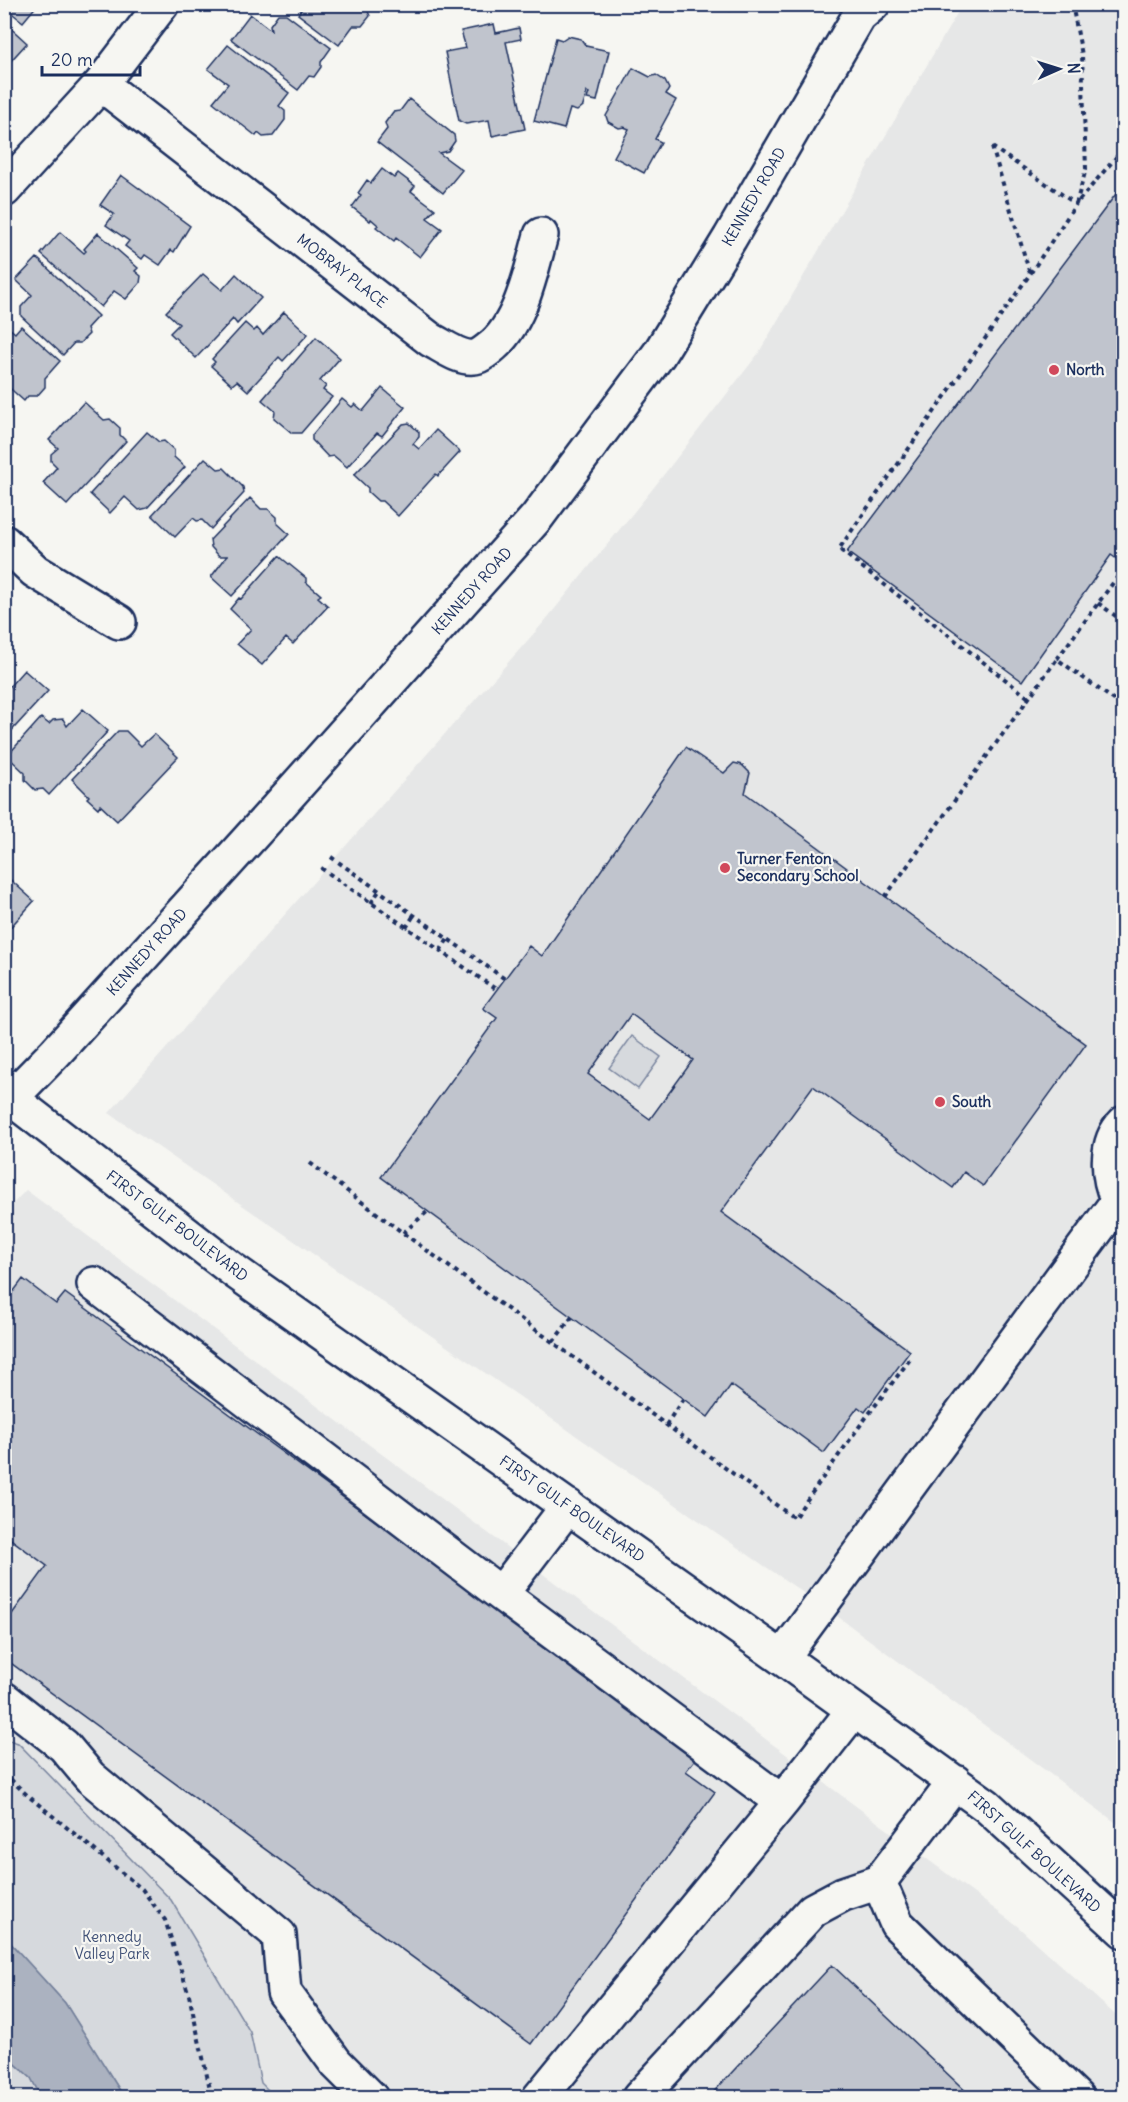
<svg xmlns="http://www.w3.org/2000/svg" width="1128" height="2102" viewBox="0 0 1128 2102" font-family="Delius,sans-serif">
<rect width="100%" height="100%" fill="#f6f6f2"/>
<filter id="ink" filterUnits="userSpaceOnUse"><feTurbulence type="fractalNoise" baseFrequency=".0167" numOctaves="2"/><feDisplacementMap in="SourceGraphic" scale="12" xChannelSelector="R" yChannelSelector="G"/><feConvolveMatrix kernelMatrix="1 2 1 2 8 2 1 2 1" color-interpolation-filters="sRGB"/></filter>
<g filter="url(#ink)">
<!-- built -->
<path fill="#e6e7e7" d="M962,5h161v1823l-286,-212 -728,-503 435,-491 107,-131 107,-137z
M26,1190l990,735 107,97v75h-848l-14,-14 -11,-51 -232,-289 -13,-4 -1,-526z"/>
<!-- green -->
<path fill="#d6d9dd" stroke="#78849e" stroke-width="1.5" d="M632,1036l29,21 -23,32 -29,-21z
M5,1739l13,4 153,157 79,132 11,51 14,14h-151l-59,-94 -60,-66z
M4,2054l27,24 10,19h-36z"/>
<!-- water -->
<path fill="#abb2c0" stroke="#717e99" stroke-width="1.5" d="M5,1937l60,66 59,94h-83l-10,-19 -26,-24z"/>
<!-- building -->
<path fill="#c0c4cd" stroke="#1b2f5e" stroke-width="1.5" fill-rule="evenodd" d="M4,4h34l-15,18 -19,-15z
M301,4h70l-4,5 3,7 -8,10h-9l-14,19 -41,-31 6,-8z
M749,4l-4,7 -6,-4 -9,4 -11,-7z
M250,14l21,16 -1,-5 8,-11h8l45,34 -10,14v5l-7,10 -5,-1 -11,14 -67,-51z
M4,22l23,21 -21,23 -2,-1z
M494,24l2,9 23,-5 2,11 -15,3 19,87 -33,7 -3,-16 -23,4 -7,-3 -14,-69 21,-4 -5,-17z
M568,36l13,3 5,7 23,5 -12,50 -10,-2 2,-6 -2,-1 -4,14 -6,5 -7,-2 -6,20 -30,-8 22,-83 6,2z
M228,45l61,48 -10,13 6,5v9l-12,16 -10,1 -5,-4 -2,3 -43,-34 15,-18 -20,-15z
M633,68l17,9 6,-2 9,6 4,8 -3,5 10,6 -21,39 6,3 -17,31 -30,-16 15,-28 -5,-2 -5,1 -11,-6 -2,-6z
M409,99l45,36 1,6 -7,10 -9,2 23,17 -19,23 -66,-51 10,-13 -2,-6 8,-11 7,-1z
M382,169l12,9 4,-5 17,13 -4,5 24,18 -8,9 15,11 -22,28 -24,-19 -2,3 -18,-14 2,-2 -7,-6 -1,2 -18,-14 9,-12 -3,-2 9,-13 4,3z
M121,175l69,51 -16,26 -3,-2 -11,15 -15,-10 -3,4 -17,-13 4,-5 -23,-16 8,-11 -14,-9z
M1122,186l2,2v376l-13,-9 -89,126 -175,-129z
M60,232l24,21 2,-2 -2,-2 14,-16 40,35 -3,3 6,5 -1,7 -14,16 -12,-8 -13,16 -60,-53z
M37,258l61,58 -11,12 2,6 -9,9h-6l-11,12 -42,-39v-9l11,-12 -16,-15z
M203,274l19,16 14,-16 25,24 -24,26 -4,-5 -37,39 -26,-25 9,-9 -13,-12z
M284,312l24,22 -25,27 -4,-4 -31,34 -11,-10 -5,4 -21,-19 4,-4 -3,-3 33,-36 9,8 3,-3 6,7z
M21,326l39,35 -15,17v9l-8,9h-9l-4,5 -20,-18v-55h5l6,5z
M316,337l24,21 -20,23 6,5 -3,4 9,7 -31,36h-9l-18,-15 1,-7 -13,-11z
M382,388l23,19 -23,29 -5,-3 -30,34 -13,-11 -6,1 -16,-17v-5l30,-36 10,8 3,-3 8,7z
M84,402l20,18 6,-1 10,9v7l6,6 -59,64 -24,-22 14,-16 -6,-6v-7l7,-6 -9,-8z
M409,423l10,9v5l-6,7 6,5 17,-19 24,22 -22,24 -2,-2 -38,42 -16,-15h-4l-10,-9v-4l-14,-13 49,-51z
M147,432l12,10 5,-1 10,9v7l11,10 -38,41 -8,2 -14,-13 -15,16 -20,-19z
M205,458l13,11 6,-1 19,19 1,6 -33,36 -9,-9 -5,1 -4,-3 -18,19 -23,-22z
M250,498l11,11h7l9,8v6l12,11 -57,62 -21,-19 16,-21h-8l-8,-9 -1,-7z
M279,556l27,22v4l15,13 -3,2 10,9 -35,38 -7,-6 -24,27 -25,-21 14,-15 -21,-20 9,-11 2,1z
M24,670l24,21 -44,48v-56l5,4z
M83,709l25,22 -59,64 -6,-6 -8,1 -10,-10v-7l-18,-17 34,-38 8,6 4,-4 10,-1 4,7z
M118,731h8l15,15 13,-12 24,23 -61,64 -17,-16 -2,3 -11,-10 2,-2 -17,-17z
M686,747l38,26 10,-10 8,2 8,8 -5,20 341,251 -103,142 -19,-14 -11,16 -140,-102 -92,126 189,139 -45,61 -7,-5 -34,46 -93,-68 -23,32 -327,-240 116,-159 -14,-10 46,-62 13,10zM631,1014l62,46 -43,59 -62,-45z
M4,874l30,27 -28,31 -2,-1z
M23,1279l33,25 9,-11 632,464 -11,14 29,21 -184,252 -527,-386v-33l43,-59 -43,-32v-230z
M832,1965l141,133h-265z"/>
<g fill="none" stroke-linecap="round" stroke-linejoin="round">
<defs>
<path id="minor" d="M101,84l330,256c12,6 29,19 43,17 5,0 12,-6 16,-9 31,-24 41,-77 51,-113
M4,190l97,-106 61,-80
M4,542l31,29 84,51
M4,1093l229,177 549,388 205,148 137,125
M1118,1201c-11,-24 -14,-58 6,-78
M94,1284l407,310 281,208 71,-91
M501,1594l67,-88
M782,1658l336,-457h6
M4,1699l60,47 26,31 189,158 5,57 52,71 35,35
M879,1882l18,42 180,174
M539,2098l243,-296
M639,2098l174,-188 30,-16 36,-12 76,-100"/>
<path id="major" d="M4,1105l51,-52 222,-245 260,-291 122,-163 71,-116 129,-222 14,-12"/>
</defs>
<!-- minor casing -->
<use href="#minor" stroke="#1b2f5e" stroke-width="38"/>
<!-- major casing -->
<use href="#major" stroke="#1b2f5e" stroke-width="38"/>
<!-- path -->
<path stroke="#1b2f5e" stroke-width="4" stroke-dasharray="4.5 4.5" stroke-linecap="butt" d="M1072,4l10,51 4,114 -10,35 48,-56
M992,147l84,57 -46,70 -191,275 190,149
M992,147l38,127
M1098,603l26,19
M1057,659l67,-91
M331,857l174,122
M321,868l176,122
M885,897l172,-238 67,48
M371,903l8,-12
M406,928l8,-13
M440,951l8,-12
M310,1163l93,70 391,285 65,-91 52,-69
M403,1233l25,-22
M553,1342l19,-25
M666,1425l17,-26
M4,1773l23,22 115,94 23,31 24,75 23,103"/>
<!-- minor -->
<use href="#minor" stroke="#f6f6f2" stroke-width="33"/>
<!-- major -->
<use href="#major" stroke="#f6f6f2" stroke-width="33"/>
</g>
</g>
<!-- markers -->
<g fill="#d1495b" stroke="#f6f6f2" stroke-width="2">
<circle cx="1054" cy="370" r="6"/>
<circle cx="725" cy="868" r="6"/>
<circle cx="940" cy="1102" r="6"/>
</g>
<g text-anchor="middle" stroke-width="4.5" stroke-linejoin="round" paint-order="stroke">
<!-- street labels -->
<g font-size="15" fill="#1b2f5e" stroke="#f6f6f2">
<text transform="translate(754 197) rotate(-60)" y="5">KENNEDY ROAD</text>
<text transform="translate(342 271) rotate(38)" y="5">MOBRAY PLACE</text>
<text transform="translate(472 591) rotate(-48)" y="5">KENNEDY ROAD</text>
<text transform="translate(147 952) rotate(-48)" y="5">KENNEDY ROAD</text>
<text transform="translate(177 1226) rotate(37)" y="5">FIRST GULF BOULEVARD</text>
<text transform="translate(572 1509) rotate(35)" y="5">FIRST GULF BOULEVARD</text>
<text transform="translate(1034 1852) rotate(42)" y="5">FIRST GULF BOULEVARD</text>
</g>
<!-- poi labels -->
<g font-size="15" font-weight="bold" fill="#1b2f5e" stroke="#f6f6f2" text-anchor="start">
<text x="1066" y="375">North</text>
<text x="737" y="864">Turner Fenton<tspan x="737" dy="17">Secondary School</tspan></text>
<text x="952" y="1107">South</text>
</g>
<!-- park labels -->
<g font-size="15" fill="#405177" stroke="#f6f6f2">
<text x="112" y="1942">Kennedy<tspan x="112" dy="17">Valley Park</tspan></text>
</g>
</g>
<!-- margin -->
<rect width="1128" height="2102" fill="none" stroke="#f6f6f2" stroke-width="24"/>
<rect x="12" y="12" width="1104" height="2078" fill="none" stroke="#1b2f5e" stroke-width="2" filter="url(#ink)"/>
<!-- north arrow -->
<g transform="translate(1059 69) rotate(87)" stroke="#f6f6f2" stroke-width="4.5" paint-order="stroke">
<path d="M0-4.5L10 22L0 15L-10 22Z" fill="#1b2f5e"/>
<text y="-9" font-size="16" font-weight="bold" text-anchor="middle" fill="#1b2f5e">N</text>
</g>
<!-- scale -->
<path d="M42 66v9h98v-9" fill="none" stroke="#1b2f5e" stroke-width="3"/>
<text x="51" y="66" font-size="18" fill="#1b2f5e" stroke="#f6f6f2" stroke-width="4.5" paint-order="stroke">20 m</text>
</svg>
